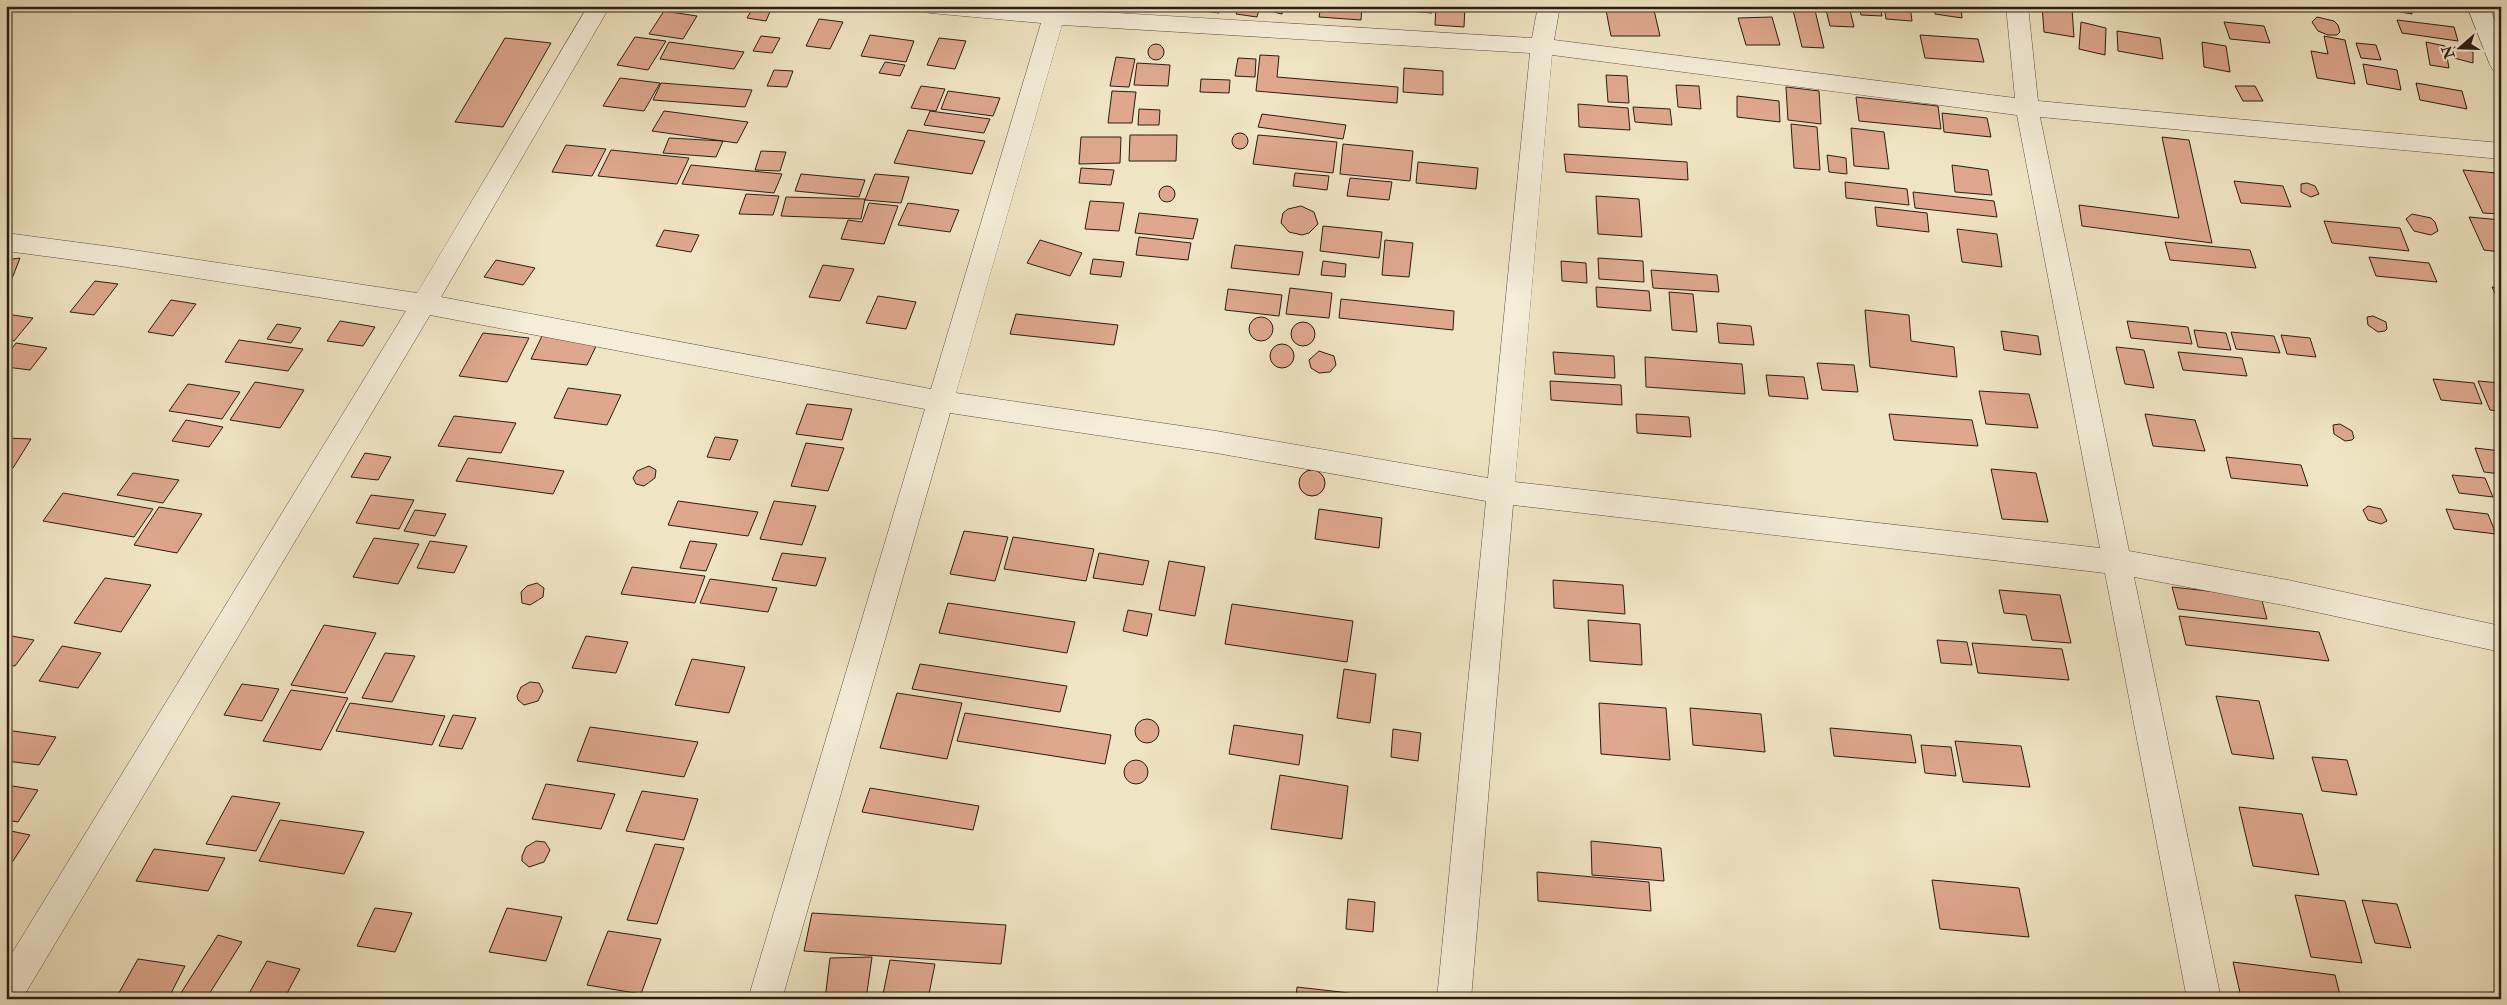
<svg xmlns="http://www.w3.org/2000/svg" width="2507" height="1005" viewBox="0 0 2507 1005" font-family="'IM FELL Double Pica',serif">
<rect width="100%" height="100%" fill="#efe4c3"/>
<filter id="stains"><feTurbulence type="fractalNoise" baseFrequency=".004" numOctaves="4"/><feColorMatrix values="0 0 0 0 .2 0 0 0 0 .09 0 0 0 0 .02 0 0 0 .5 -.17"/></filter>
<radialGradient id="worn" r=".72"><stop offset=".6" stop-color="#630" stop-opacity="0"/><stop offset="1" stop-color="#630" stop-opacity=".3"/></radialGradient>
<!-- building -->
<path fill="#dea78e" stroke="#2c1c14" d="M754,6l18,1 -6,14 -19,-3z
M1190,6h31l-2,7 -30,-4z
M1239,6h21l-3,11 -21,-3z
M1266,6h19l-3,8 -17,-4z
M1321,6h41l-1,14 -42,-3z
M1410,6h23l-1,7 -23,-2z
M1436,6h29l-1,21 -29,-2z
M1733,6h33l1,5h-33z
M1792,6h22l10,42 -22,-1z
M1825,6h24l5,21 -24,-1z
M1859,6h21l2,10 -21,-1z
M1884,6h26l2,15 -26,-2z
M1935,6h26l1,12 -27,-4z
M2042,6l30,3 2,28 -30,-5z
M2366,6h45l1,8z
M1606,10h48l6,26h-49z
M664,11l33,5 -14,23 -34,-5z
M1772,17l8,28h-34l-8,-27z
M2317,17l17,4 4,4 2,7 -3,3h-9l-10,-4 -6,-9z
M819,19l24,3 -13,27 -24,-3z
M2397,20l57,7 4,14 -56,-8z
M2081,22l25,6 -1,27 -26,-6z
M2224,22l40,4 6,17 -40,-4z
M2117,31l43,7 3,21 -45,-8z
M870,35l44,6 -8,21 -45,-6z
M1920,35l58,4 6,23 -59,-4z
M761,36l19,2 -8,15 -19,-2z
M2324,36l21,4 10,44 -38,-6 -6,-27 17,3z
M635,37l31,4 -18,29 -31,-5z
M505,38l46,5 -48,84 -48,-5z
M939,38l27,3 -11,28 -28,-4z
M669,42l75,10 -10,17 -74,-10z
M2202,42l24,4 4,26 -26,-5z
M2426,42l19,4 4,22 -19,-3z
M2356,43l20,2 5,15 -20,-2z
M1148 52a8 8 0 1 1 16 0a8 8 0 1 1-16 0Z
M2454,47l19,5v11l-19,-5z
M1260,55l19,1 -2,21 121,10 -1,16 -141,-12z
M1116,57l19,2 -6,28 -19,-1z
M1238,58l18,1 -1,18 -20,-1z
M885,62l20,3 -5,11 -21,-3z
M1137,63l33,2 -2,21 -34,-1z
M2363,64l34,6 4,20 -34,-6z
M1404,68l39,3v24l-40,-3z
M774,70l19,1 -6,16 -20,-1z
M1606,75l21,1 2,27 -21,-1z
M620,78l40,5 -16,28 -41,-5z
M1201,79l29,1 -1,13 -29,-1z
M661,83l91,7 -7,17 -92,-7z
M2416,83l46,8 5,18 -47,-9z
M1676,85l23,1 2,23 -23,-2z
M921,86l24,3 -9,22 -25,-3z
M2235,86h20l8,15h-20z
M1786,87l33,4 2,33 -33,-4z
M948,91l52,7 -7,18 -52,-7z
M1112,91l24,1 -4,31h-24z
M1737,96l42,5 1,21 -43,-5z
M1856,97l82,9 3,23 -82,-8z
M1578,104l50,4 2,22 -51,-3z
M1633,107l37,2 2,16 -37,-3z
M1139,109l21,1 -1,15h-21z
M664,111l84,11 -11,21 -85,-12z
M930,111l60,8 -6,14 -60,-8z
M1942,113l45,5 4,19 -47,-5z
M1262,114l84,11 -3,14 -85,-12z
M1791,124l26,3 3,43 -26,-2z
M1851,128l33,4 5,37 -35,-3z
M908,130l77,11 -13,33 -78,-11z
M1232 141a8 8 0 1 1 16 0a8 8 0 1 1-16 0Z
M1130,135h47l-1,26h-47z
M1258,135l79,7 -4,31 -80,-9z
M1081,137h40l-1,26 -41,1z
M2162,137l27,3 23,103 -130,-17 -3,-21 100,13z
M669,138l54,3 -7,16 -53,-4z
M1343,144l70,7 -3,30 -70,-7z
M566,145l40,4 -14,27 -40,-4z
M611,150l78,8 -12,26 -79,-8z
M761,151l25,1 -6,19 -25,-1z
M1564,154l123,8 1,18 -122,-8z
M1827,155l19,3 1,16 -18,-2z
M1418,162l60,6 -2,21 -60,-6z
M691,165l91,9 -8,19 -92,-9z
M1952,165l36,5 4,25 -37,-3z
M1081,168l33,2 -3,15 -32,-2z
M2463,170l34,3 4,9v32l-18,-1z
M1295,173l34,3 -2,14 -34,-4z
M801,174l64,6 -6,17 -64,-6z
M875,174l34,3 -8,26 -36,-3z
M1350,178l42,4 -3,18 -42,-4z
M2234,181l49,5 8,21 -50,-4z
M1845,182l62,7 2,16 -63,-7z
M2307,183l8,3 4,8 -8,3 -10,-5v-8z
M1159 194a8 8 0 1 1 16 0a8 8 0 1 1-16 0Z
M1913,192l81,9 3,16 -82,-9z
M746,194l33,2 -6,19 -34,-1z
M1596,196l43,3 3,38 -44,-3z
M786,197l79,2 -4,20 -80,-3z
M1090,201l34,2 -5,28 -34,-2z
M869,203l29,3 -14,38 -43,-5 7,-19 14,2z
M908,203l51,7 -9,22 -52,-7z
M1301,206l13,6 4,12 -9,9 -7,2 -13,-3 -8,-9 2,-10 5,-4z
M1875,207l52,6 2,19 -52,-6z
M1139,213l59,6 -5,20 -58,-6z
M2412,214l19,4 4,4 3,9 -7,4 -17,-4 -8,-12z
M2469,217l32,3v32l-17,-2z
M2324,221l76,7 9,23 -77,-8z
M1323,226l59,6 -3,26 -59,-7z
M1957,229l40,5 5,33 -40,-5z
M664,230l35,5 -8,17 -35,-6z
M1139,237l52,6 -3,17 -52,-5z
M1040,240l42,13 -12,23 -43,-13z
M1385,240l28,3 -4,34 -27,-2z
M2165,242l85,8 6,18 -86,-8z
M1235,245l68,7 -4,23 -68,-7z
M2369,257l60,6 8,19 -61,-6z
M20,258l-14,36v-34z
M1598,258l45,3 1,21 -45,-3z
M1093,259l31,3 -3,15 -31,-3z
M496,260l39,8 -12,17 -39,-8z
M1323,261l23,3 -1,13 -24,-2z
M1561,261l25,2 1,20 -25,-2z
M823,265l31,4 -14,32 -31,-4z
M1651,270l66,5 2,17 -66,-4z
M95,281l23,3 -24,31 -24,-3z
M1596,287l53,4 2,20 -54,-4z
M2492,287l9,1v18z
M1290,288l42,5 -3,25 -43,-4z
M1228,289l54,6 -3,21 -54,-6z
M1669,292l24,2 4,38 -25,-2z
M878,296l38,6 -10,27 -40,-6z
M1341,299l113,12 -1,19 -114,-12z
M171,300l25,4 -23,32 -25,-4z
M1865,310l44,5 2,26 43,6 3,30 -87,-10z
M6,314l27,4 -19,23 -8,-1z
M1016,314l102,11 -4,20 -104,-11z
M2373,316l13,6 1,7 -2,2 -7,1 -10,-7 -1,-8z
M1249 329a12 12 0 1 1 24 0a12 12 0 1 1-24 0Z
M340,321l35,6 -12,19 -36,-5z
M2127,321l61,6 4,17 -61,-6z
M1291 334a12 12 0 1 1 24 0a12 12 0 1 1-24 0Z
M1717,323l34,3 3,19 -35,-2z
M277,324l24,4 -10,15 -24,-4z
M2194,330l32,3 5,17 -33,-3z
M2001,331l37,5 3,19 -37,-5z
M2231,332l43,4 6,17 -44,-4z
M483,333l46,5 -22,44 -48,-6z
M2281,335l29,3 6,19 -29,-3z
M542,336l56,6 -11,23 -56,-6z
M239,340l64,9 -15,22 -63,-9z
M16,343l31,5 -17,22 -24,-3v-11z
M1270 356a12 12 0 1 1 24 0a12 12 0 1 1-24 0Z
M2116,347l28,3 10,38 -29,-4z
M1319,351l15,5 2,9 -6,7 -11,1 -8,-5 -2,-8z
M1553,352l61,4 1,22 -60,-4z
M2178,352l64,6 5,18 -64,-6z
M1645,357l97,7 3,30 -99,-7z
M1817,363l37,2 4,27 -36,-2z
M1766,375l38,2 4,22 -39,-3z
M2433,379l41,4 8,21 -41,-4z
M1550,381l71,4 1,20 -71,-5z
M2478,381l23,2v28l-11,-1z
M255,382l49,8 -24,38 -50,-8z
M188,384l52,8 -18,27 -53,-8z
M568,388l53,7 -14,30 -53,-7z
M1979,391l50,3 9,34 -52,-4z
M807,404l45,5 -10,31 -46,-6z
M1636,414l53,3 2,20 -54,-4z
M1889,414l83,6 6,26 -84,-6z
M2145,414l50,6 10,31 -52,-5z
M454,416l62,7 -15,30 -63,-7z
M186,420l37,7 -14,20 -37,-6z
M2340,424l12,7 2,7 -2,2 -7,1 -11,-7 -1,-9z
M715,437l23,3 -8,20 -23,-3z
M6,438l25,1 -18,29h-7z
M806,443l38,5 -16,43 -37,-5z
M2475,448l26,3v23l-17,-2z
M365,453l26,4 -13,23 -27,-3z
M2226,457l75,8 7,21 -77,-8z
M468,458l96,13 -11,23 -97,-13z
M649,466l7,4 -1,8 -11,8 -8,-2 -3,-6 4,-7z
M1991,469l45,4 12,49 -46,-3z
M1299 483a13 13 0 1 1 26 0a13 13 0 1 1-26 0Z
M133,473l46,7 -16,23 -46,-8z
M2452,475l33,3 8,19 -34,-4z
M63,493l90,16 -19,28 -91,-16z
M371,495l43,5 -15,29 -43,-6z
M678,501l80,11 -10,24 -80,-11z
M774,501l42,5 -14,39 -42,-6z
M2368,506l13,3 6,12 -6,3 -13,-4 -5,-10z
M159,507l43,7 -25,39 -43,-8z
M1319,509l63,9 -3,30 -64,-9z
M2446,509l42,5 8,20 -42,-5z
M415,510l31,4 -11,22 -31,-5z
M964,531l44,6 -13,44 -45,-7z
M1013,537l81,12 -8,32 -82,-12z
M374,538l45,6 -21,40 -45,-7z
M430,541l37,5 -13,27 -37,-5z
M690,541l27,3 -11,27 -26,-3z
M782,553l44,5 -10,28 -44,-6z
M1099,553l50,8 -6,24 -50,-7z
M1169,561l36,6 -10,49 -36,-6z
M632,567l73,9 -10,27 -74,-9z
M105,578l46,7 -30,47 -47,-9z
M710,579l67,9 -9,24 -68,-9z
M1553,580l70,5 2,29 -71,-6z
M537,583l7,5 -1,9 -13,8 -8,-2 -1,-11 6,-6z
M2172,587l89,10 6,22 -89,-10z
M1999,590l61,5 11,48 -39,-3 -6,-25 -22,-2z
M948,603l127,19 -8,31 -128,-20z
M1232,604l121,17 -6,41 -122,-18z
M1128,610l24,4 -5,22 -24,-5z
M2179,616l140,16 10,29 -143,-16z
M1588,620l52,4 2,41 -52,-4z
M324,625l52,8 -31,60 -54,-8z
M6,635l28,5 -19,26 -9,-1z
M586,636l42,6 -12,31 -44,-5z
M1937,640l30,2 5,23 -31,-2z
M1972,643l90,6 7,31 -91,-7z
M62,646l39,7 -23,35 -39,-7z
M385,653l30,3 -23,46 -30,-4z
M692,659l53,8 -16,46 -54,-8z
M920,664l147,22 -7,26 -148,-23z
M1344,669l32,5 -6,49 -33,-5z
M530,682l9,1 4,8 -5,10 -14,4 -6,-5 -1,-4 4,-9z
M242,684l37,5 -17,32 -38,-6z
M291,690l57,8 -27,52 -58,-9z
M897,693l65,10 -15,56 -67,-11z
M2216,696l43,5 15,58 -42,-5z
M350,703l95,13 -13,29 -96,-14z
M1599,703l67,5 4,52 -69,-6z
M1690,708l71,6 4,38 -72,-7z
M965,713l146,22 -6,29 -148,-23z
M453,715l23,3 -14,31 -23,-3z
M1135 731a12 12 0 1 1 24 0a12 12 0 1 1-24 0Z
M1234,725l69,10 -4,30 -70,-11z
M590,727l108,15 -14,35 -107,-16z
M1830,728l81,7 5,28 -82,-7z
M1393,729l28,4 -3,28 -27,-4z
M6,730l50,7 -17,28 -33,-4z
M1955,741l66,5 9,41 -67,-5z
M1921,745l30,2 5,29 -31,-3z
M2312,757l35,3 10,35 -35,-4z
M1124 772a12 12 0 1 1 24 0a12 12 0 1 1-24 0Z
M1280,775l68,11 -6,53 -71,-10z
M546,784l69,10 -14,35 -69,-10z
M6,785l32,5 -20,32 -12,-2z
M870,788l109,18 -6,24 -111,-18z
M642,791l56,8 -14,41 -58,-9z
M232,796l48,7 -24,48 -50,-7z
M2239,807l63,7 17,61 -66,-9z
M280,820l84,12 -20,42 -85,-13z
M6,830l24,5 -19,29 -5,-1z
M536,841l9,1 5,8 -6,12 -15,5 -7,-6v-5l4,-9z
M1591,841l70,7 3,33 -72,-6z
M655,844l29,4 -27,76 -30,-4z
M154,849l71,9 -17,33 -72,-10z
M1537,872l112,10 2,29 -113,-10z
M1932,880l87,8 10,49 -89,-8z
M2295,895l50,6 17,62 -51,-6z
M1348,899l27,3 -2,30 -27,-3z
M2362,900l35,4 14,44 -36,-5z
M375,908l37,5 -17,39 -38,-6z
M507,908l55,9 -16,44 -57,-9z
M812,913l194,12 -5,39 -197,-13z
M608,931l53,8 -20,55 -54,-9z
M218,935l24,7 -36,57h-18l-9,-3z
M872,957l-6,42h-41l5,-41z
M138,959l47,7 -17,33 -52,-1z
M890,960l45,4 -7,35 -45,-5z
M267,961l33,8 -16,30h-38z
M2233,962l102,13 6,24 -100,-2z
M1297,987l70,8v4h-71z"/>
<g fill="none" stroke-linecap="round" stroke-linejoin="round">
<defs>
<path id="minor" d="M588,6h22l-169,291 490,92 110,-366 -111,-10 -8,-2 -3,-5h96l30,3 1,-3h22l-1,4 465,28 6,-32h22l-6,34 461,58 -9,-92h22l10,95 463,42v16l-461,-42 89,434 159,29 213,46v26l-213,-46 -154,-29 87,422h-34l-82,-426 -592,-68 -42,494h-34l49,-498 -270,-48 -266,-40 -168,586h-34l177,-590 -495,-94 -408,684h-16v-36l400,-652 -286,-45 -114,-15v-18l114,15 297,45zM1062,25l468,28 -42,425 -272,-47 -260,-38zM1552,55l465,60 83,433 -585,-66z
M2467,6h22l12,30v37l-8,-3 -3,-5z"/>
</defs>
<!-- minor casing -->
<use href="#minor" stroke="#5d4e40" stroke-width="1"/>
<!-- minor -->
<use href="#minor" fill="#f5edd8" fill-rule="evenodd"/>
</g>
<!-- margin -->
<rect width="2507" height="1005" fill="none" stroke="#efe4c3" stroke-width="25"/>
<rect x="8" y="8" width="2492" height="990" fill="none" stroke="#2c1c14" stroke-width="2.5"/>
<rect x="12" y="12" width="2482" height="980" fill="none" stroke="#2c1c14"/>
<!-- north arrow -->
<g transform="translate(2460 48) rotate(250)" stroke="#f5edd8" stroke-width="4" paint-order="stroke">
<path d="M0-4L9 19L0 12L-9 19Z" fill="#2c1c14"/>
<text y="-8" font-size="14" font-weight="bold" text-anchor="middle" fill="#2c1c14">N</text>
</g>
<rect width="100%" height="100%" filter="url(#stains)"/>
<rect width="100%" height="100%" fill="url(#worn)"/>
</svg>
